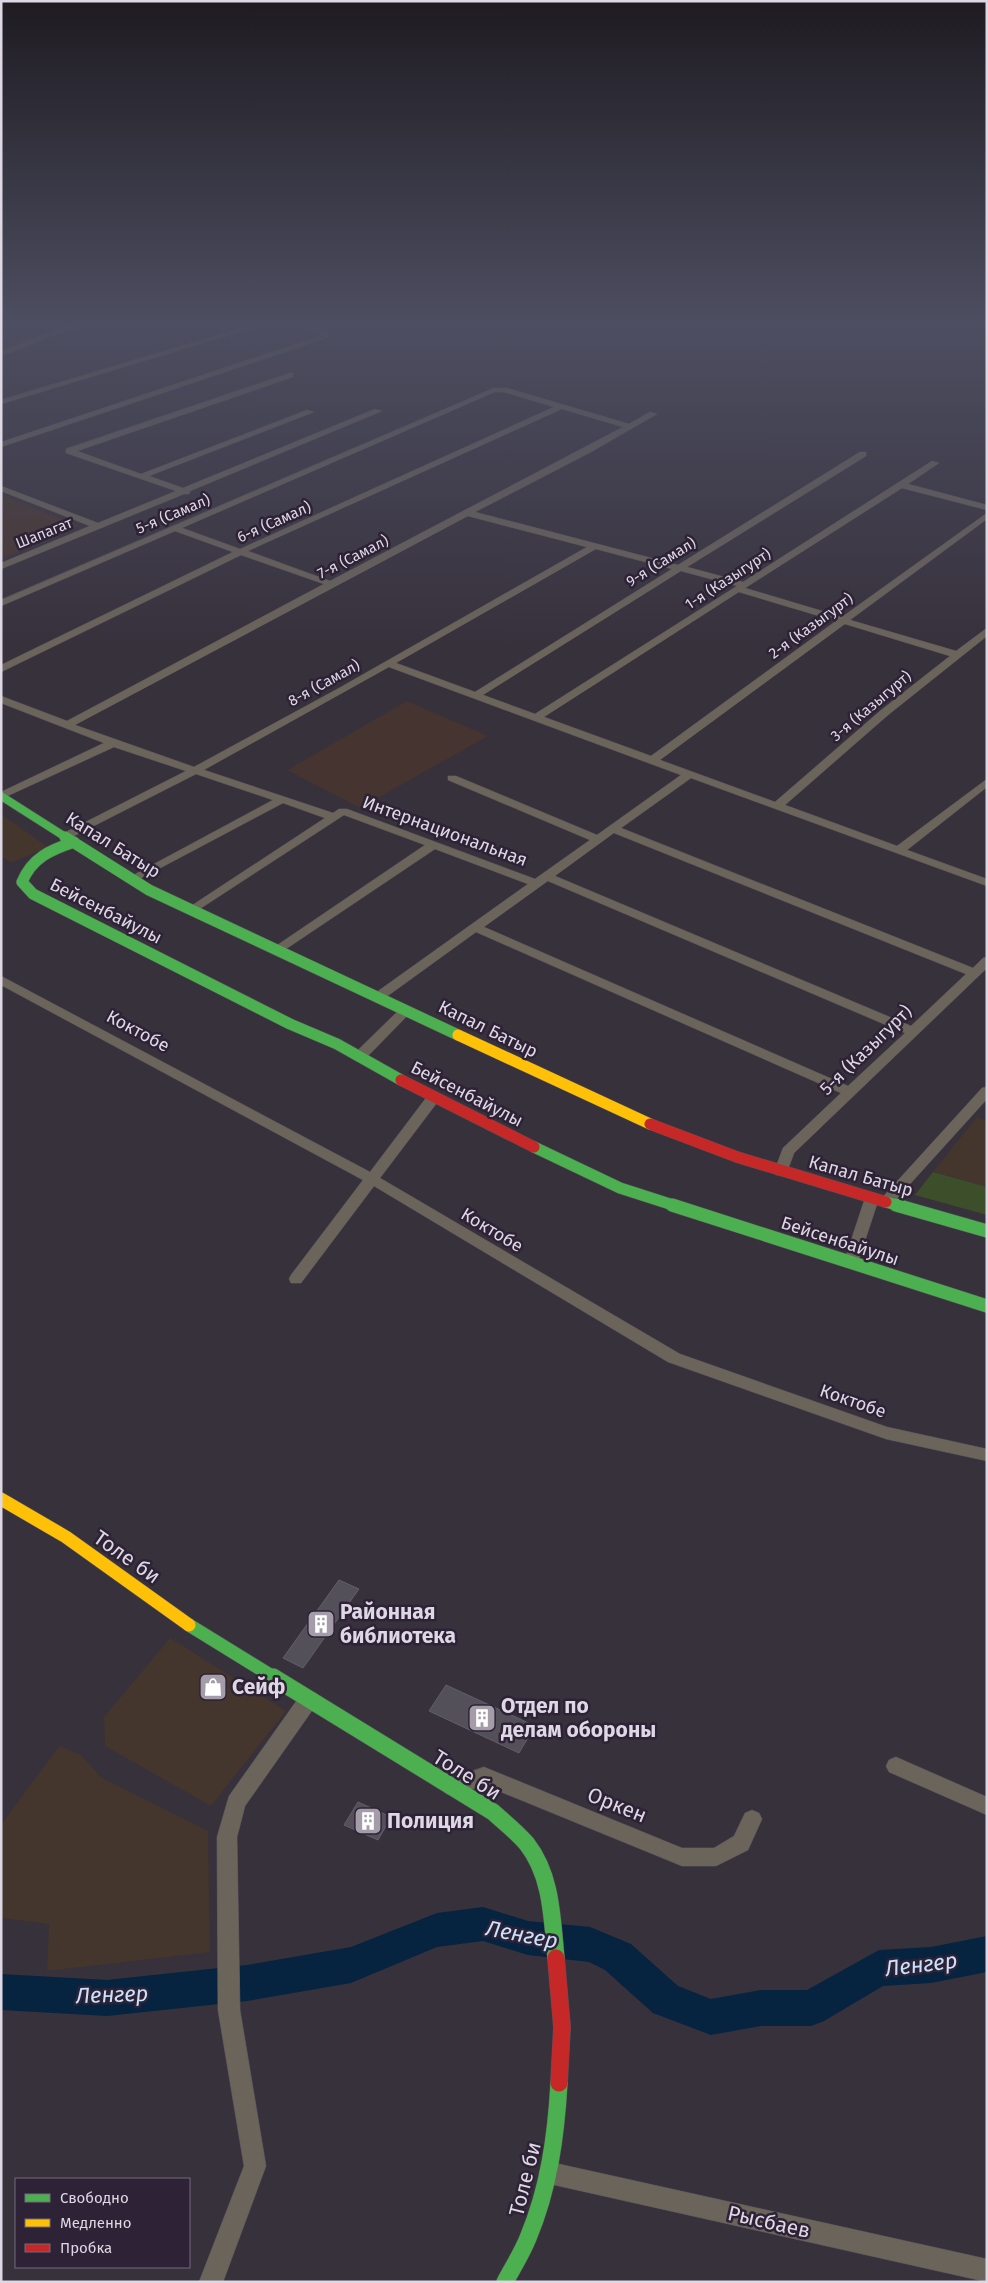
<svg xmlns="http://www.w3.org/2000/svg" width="988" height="2283" viewBox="0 0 988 2283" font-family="'Fira Sans',sans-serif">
<rect width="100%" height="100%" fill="#37313c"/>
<!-- commercial -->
<path fill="#44352d" d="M1,814l47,33 -37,16 -10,-7z
M977,1117l10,4v66l-54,-15z
M170,1638l116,73 -75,95 -106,-60 -1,-29z
M59,1746l22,9 21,23 106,53 2,121 -163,19 2,-47 -48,-6v-93z"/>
<!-- industrial -->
<path fill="#45342f" d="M1,495l78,31 -78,33z
M407,701l81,35 -128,72 -73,-38z"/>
<!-- green -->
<path fill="#3c4e2a" d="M933,1172l54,15v28l-72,-20z"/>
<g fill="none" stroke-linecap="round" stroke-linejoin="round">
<!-- river -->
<path fill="#062340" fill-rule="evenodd" d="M483,1907l45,14 62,6 41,17 47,42 33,13 50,-9h46l72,-40 52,-3 56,-11v36l-56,11 -48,3 -59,35 -13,5h-50l-50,9 -58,-22 -48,-43 -16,-8 -61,-7 -45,-14 -46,6 -86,36 -104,18 -140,15 -106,-6v-36l106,6 140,-15 104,-18 86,-34z"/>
</g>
<!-- building -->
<path fill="#53505a" stroke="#615f69" d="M339,1580l20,9 -56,79 -20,-10z
M446,1685l89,41 -16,27 -90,-42z
M358,1802l33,15 -13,23 -34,-15z"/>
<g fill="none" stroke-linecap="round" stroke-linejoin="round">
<defs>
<path id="street" d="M68,326h11l-78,30v-5z
M248,326h12l-259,78v-4z
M301,326h11l19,8 -4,4 -326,109v-5l322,-107z
M290,373h3v4l-216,74 64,23 166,-64 7,2 -165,64 34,12 192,-79 7,2 -192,80 -1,3h-5l-183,75v-6l89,-37 -89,-35v-5l97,37 78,-32 -110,-38v-4z
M494,388h13l122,36 21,-12 7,2 -66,38 -116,60 203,53 182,-113h6v4l-179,111 56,15 189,-121 7,2 -31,21 79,21v5l-85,-22 -157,100 97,29 145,-104v6l-137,101 106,31 31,-23v8l-99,79 -103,90 112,41 90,-67v8l-80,63 80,29v7l-296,-108 -70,50 352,140 10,-10 4,-1v11l-193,185 -8,22h-10l-2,-3 9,-24 58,-55 -365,-161 -94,68h-8l-2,-3 2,-3 154,-110 -93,-35 -158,106 -6,-4 2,-3 152,-103 -81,-30 -152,99 -6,-4 2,-2 137,-90 -42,-15 -151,80 -4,-1 -2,-2 2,-2 145,-78 -77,-26 -126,64h-8l-2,-2 2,-2 124,-63 -72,-24 -113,52v-7l103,-49 -103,-40v-7l66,25 257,-137 -83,-29 -240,117v-7l232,-113 -58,-21 -174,75v-6zM495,392h9l50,15 -314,142 -58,-21zM562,409l61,18 -293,154 -82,-30zM468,516l119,31 -246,140 -147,80 -119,-42zM596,549l76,20 -197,123 -79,-29zM681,571l56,15 -202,128 -52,-19zM739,592l97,29 -185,135 -107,-39zM845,624l105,32 -70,55 -105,91 -115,-42zM389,667l292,108 -84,60 -141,-59h-8v4l142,60 -55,39 -188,-70h-8l-6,4 -129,-43zM614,833l352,141 -55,52 -356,-150zM548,881l357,152 -57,53 -364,-159z
M1,976l369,196 59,-78h10l2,3 -2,3 -59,78 300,176 207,73 100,22v12l-101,-22 -218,-77 -294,-176 -73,97h-10l-2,-4 2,-4 72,-95 -362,-195z
M406,1006l4,1 2,3 -2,3 -46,47h-10l-2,-3 2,-3 48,-47z
M987,1087v12l-96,106h-10l-2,-3 2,-3 101,-111z
M872,1193l5,2 2,3 -21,64 -2,4h-10l-2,-4 21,-64 2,-3z
M309,1691l7,2 2,6 -2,6 -71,101 -8,31 3,173 26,156 -43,116h-24l45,-116 -26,-156 -1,-173 12,-41 73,-103z
M896,1757l91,40v18l-98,-43 -3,-6 3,-6z
M484,1767l198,81h32l20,-12 11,-23 7,-3 7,3 3,6 -14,31 -32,16h-34l-198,-81 -32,11 -7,-3 -3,-6 3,-6z
M550,2162l437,97v23l-437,-98 -8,-3 -3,-8 3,-8z"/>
<path id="fast-far3" d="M1,796l66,42"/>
<path id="fast-far2" d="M65,837l84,53 309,145
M74,842c-24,8 -42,16 -52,40l11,12 257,130 47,20 64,36
M534,1147l86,41 56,18
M886,1202l14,4"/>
<path id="fast-far1" d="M672,1205l315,101
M896,1205l91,26
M189,1625l86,53"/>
<path id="fast" d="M273,1677l220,135c11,10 24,20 34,32 25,32 25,75 29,114
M505,2282c8,-15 17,-29 23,-44 21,-50 28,-102 31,-155"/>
<path id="slow-far1" d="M458,1035l192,89"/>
<path id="slow" d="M1,1499l65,38 123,88"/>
<path id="jam-far1" d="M401,1080l133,67
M650,1124l87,33 149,45"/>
<path id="jam" d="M556,1958l6,69 -3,56"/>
</defs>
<!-- street casing -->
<use href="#street" stroke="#555059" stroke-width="1"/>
<!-- fast-far3 casing -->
<use href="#fast-far3" stroke="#555059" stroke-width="9"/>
<!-- fast-far2 casing -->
<use href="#fast-far2" stroke="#555059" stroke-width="12"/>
<!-- fast-far1 casing -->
<use href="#fast-far1" stroke="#555059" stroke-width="14"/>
<!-- fast casing -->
<use href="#fast" stroke="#555059" stroke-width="18"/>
<!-- slow-far1 casing -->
<use href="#slow-far1" stroke="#555059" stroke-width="12"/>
<!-- slow casing -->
<use href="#slow" stroke="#555059" stroke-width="14"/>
<!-- jam-far1 casing -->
<use href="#jam-far1" stroke="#555059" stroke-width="12"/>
<!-- jam casing -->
<use href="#jam" stroke="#555059" stroke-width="18"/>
<!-- street -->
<use href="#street" fill="#6b645b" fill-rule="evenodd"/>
<!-- fast-far3 -->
<use href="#fast-far3" stroke="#4caf50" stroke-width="8"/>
<!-- fast-far2 -->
<use href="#fast-far2" stroke="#4caf50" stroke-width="11"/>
<!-- fast-far1 -->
<use href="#fast-far1" stroke="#4caf50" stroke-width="13"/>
<!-- fast -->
<use href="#fast" stroke="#4caf50" stroke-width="17"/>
<!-- slow-far1 -->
<use href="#slow-far1" stroke="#ffc107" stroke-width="11"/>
<!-- slow -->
<use href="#slow" stroke="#ffc107" stroke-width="13"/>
<!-- jam-far1 -->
<use href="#jam-far1" stroke="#c62828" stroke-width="11"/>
<!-- jam -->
<use href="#jam" stroke="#c62828" stroke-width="17"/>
</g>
<!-- sky -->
<linearGradient id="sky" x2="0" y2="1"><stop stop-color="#1e1b21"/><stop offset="0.5" stop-color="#4d4e61"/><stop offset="1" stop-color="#4d4e61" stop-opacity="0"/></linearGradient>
<rect width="988" height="646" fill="url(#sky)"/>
<!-- icons -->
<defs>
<symbol id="building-square" viewBox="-11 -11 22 22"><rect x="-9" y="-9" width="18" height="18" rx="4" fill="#a49da9" stroke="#2e2336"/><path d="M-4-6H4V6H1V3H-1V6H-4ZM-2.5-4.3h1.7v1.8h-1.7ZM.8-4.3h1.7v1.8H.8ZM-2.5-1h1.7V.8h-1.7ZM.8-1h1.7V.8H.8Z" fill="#fff"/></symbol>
<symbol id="shop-square" viewBox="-11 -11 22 22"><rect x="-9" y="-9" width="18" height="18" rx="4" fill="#a49da9" stroke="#2e2336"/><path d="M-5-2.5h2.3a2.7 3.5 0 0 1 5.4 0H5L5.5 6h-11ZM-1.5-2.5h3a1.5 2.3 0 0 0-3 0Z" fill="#fff"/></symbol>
</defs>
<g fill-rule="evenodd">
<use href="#building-square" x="305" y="1608" width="32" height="32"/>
<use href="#shop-square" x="197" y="1671" width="32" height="32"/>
<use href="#building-square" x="466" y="1702" width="32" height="32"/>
<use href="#building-square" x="352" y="1805" width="32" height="32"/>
</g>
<g text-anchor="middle" stroke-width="5" stroke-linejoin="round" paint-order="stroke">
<!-- far-street labels -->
<g font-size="15" fill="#ded7e4" stroke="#2e2336">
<text transform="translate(173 514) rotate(-23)" y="5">5-я (Самал)</text>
<text transform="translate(274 522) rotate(-24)" y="5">6-я (Самал)</text>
<text transform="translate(44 533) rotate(-22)" y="5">Шапагат</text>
<text transform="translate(353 557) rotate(-27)" y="5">7-я (Самал)</text>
<text transform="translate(661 562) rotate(-32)" y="5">9-я (Самал)</text>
<text transform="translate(728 579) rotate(-33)" y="5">1-я (Казыгурт)</text>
<text transform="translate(811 626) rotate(-36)" y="5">2-я (Казыгурт)</text>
<text transform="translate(324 683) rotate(-29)" y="5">8-я (Самал)</text>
<text transform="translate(871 706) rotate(-40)" y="5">3-я (Казыгурт)</text>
</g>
<!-- street labels -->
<g font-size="18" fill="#ded7e4" stroke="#2e2336">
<text transform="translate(445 831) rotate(20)" y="6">Интернациональная</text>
<text transform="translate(113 845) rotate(32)" y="6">Капал Батыр</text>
<text transform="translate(106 911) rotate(27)" y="6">Бейсенбайулы</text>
<text transform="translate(488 1029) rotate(26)" y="6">Капал Батыр</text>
<text transform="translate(138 1031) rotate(28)" y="6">Коктобе</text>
<text transform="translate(866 1050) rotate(-44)" y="6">5-я (Казыгурт)</text>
<text transform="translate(467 1094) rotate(27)" y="6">Бейсенбайулы</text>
<text transform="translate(861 1176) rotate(16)" y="6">Капал Батыр</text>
<text transform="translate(492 1230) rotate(31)" y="6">Коктобе</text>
<text transform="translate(840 1241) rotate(18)" y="6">Бейсенбайулы</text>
<text transform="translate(853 1401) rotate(19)" y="6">Коктобе</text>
</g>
<!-- near-street labels -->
<g font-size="21" fill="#ded7e4" stroke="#2e2336">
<text transform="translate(127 1557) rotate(35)" y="7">Толе би</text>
<text transform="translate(467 1775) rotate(32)" y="7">Толе би</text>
<text transform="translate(617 1805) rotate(22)" y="7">Оркен</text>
<text transform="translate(525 2179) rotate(-76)" y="7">Толе би</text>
<text transform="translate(769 2222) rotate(13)" y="7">Рысбаев</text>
</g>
<!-- near-poi labels -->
<g font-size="21" font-weight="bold" fill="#ded7e4" stroke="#2e2336" text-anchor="start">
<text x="340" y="1619">Районная<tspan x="340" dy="24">библиотека</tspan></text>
<text x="232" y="1694">Сейф</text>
<text x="501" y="1713">Отдел по<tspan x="501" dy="24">делам обороны</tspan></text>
<text x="387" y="1828">Полиция</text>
</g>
<!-- near-water labels -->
<g font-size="22" font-style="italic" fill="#c9e3fe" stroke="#2e2336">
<text transform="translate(522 1934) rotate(11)" y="8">Ленгер</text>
<text transform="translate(921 1964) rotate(-7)" y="8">Ленгер</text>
<text transform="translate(112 1994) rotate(-2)" y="8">Ленгер</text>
</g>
</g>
<!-- border -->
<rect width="988" height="2283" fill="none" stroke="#ded7e4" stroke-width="5"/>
<!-- legend -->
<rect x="15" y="2178" width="175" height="90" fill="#2e2336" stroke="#746b7c"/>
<rect x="25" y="2194" width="25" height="8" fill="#4caf50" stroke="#746b7c"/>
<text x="60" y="2203" font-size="15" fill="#ded7e4">Свободно</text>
<rect x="25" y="2219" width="25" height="8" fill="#ffc107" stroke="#746b7c"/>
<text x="60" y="2228" font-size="15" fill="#ded7e4">Медленно</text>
<rect x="25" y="2244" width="25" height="8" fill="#c62828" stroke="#746b7c"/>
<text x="60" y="2253" font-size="15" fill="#ded7e4">Пробка</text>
</svg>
